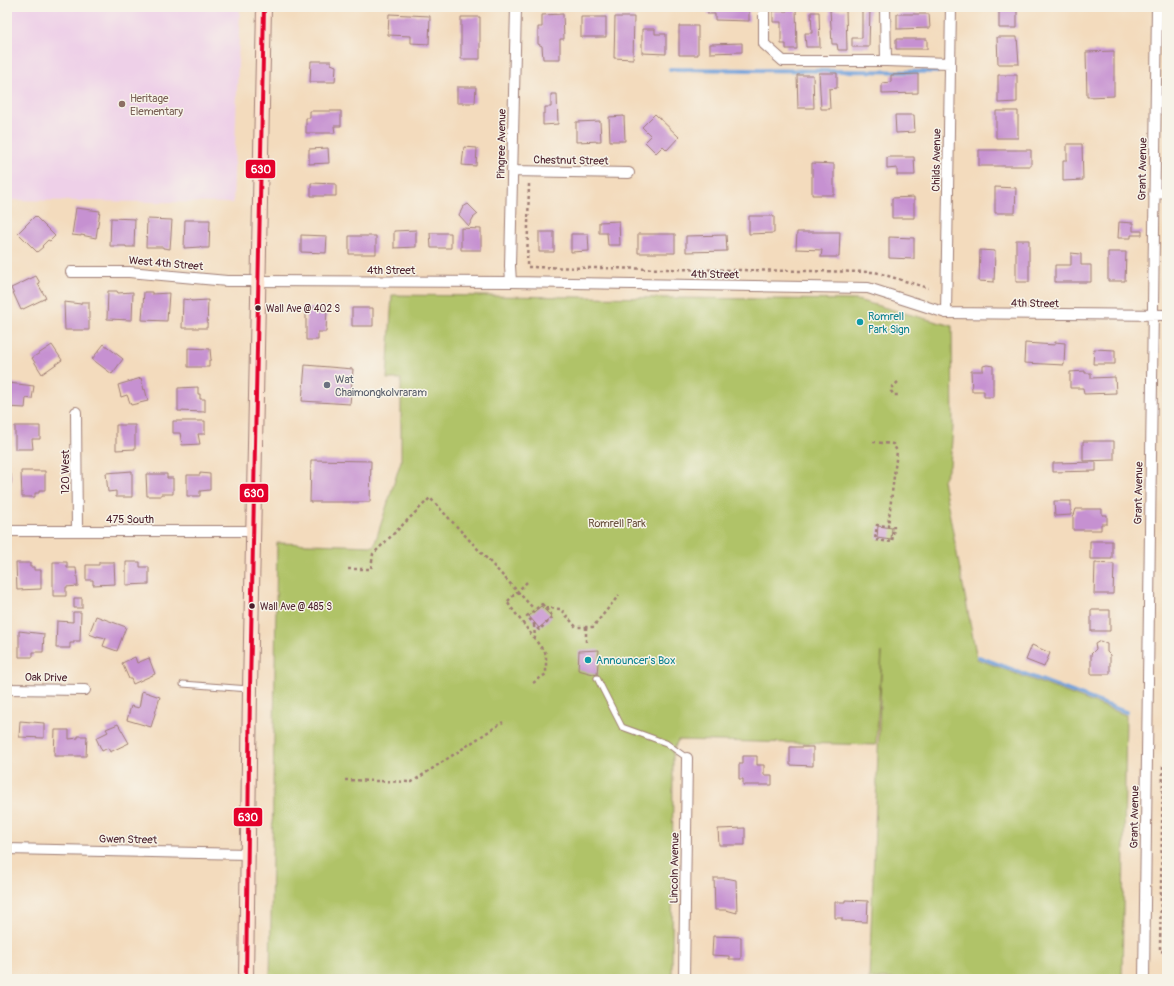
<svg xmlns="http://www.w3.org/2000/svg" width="1174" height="986" viewBox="0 0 1174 986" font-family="Pangolin,sans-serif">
<rect width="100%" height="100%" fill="#f7f3e8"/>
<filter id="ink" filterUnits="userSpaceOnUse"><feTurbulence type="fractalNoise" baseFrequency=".025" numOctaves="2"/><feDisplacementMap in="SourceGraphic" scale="8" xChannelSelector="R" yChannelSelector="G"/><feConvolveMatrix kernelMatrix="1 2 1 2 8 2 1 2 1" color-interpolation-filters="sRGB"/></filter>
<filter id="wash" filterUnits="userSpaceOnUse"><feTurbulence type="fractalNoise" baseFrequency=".012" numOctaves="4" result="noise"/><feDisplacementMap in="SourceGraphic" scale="16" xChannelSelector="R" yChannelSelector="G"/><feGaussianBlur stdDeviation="0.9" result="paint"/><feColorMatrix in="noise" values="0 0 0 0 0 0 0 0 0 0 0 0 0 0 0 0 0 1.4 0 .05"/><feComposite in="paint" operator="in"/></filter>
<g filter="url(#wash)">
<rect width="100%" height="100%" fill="#f3dbbd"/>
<!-- built -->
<path fill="#eed0e8" d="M7,7h233l-7,196 -226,-3z"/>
<!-- green -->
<path fill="#b0c367" stroke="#7d7149" d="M392,295l465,5 95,26 1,101 -3,38 -7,15 34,179 149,56 -4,264h-253l13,-327 -6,93 -198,-5 -5,12 -1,227h-402l7,-436 97,3 27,-85v-82h-14z"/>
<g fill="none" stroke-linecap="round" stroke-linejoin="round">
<!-- stream -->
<path stroke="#71a1db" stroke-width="4" d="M670,69l267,3
M979,657l147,55"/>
</g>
<g id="blocks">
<!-- building -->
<path fill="#c691d1" d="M708,7h41v14l-34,-1v-6h-7z
M787,7h9l1,42h-11v-5h-5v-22h-8v-11h14z
M999,7h18v21h-18z
M862,9h8l-1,38h-17v-9h10z
M830,10h16l1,40h-9l-1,-6h-5z
M811,12h8l1,35h-14l-1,-14h7z
M389,14l41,2 -1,28 -18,-1v-7l-23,-1z
M563,14l1,25h-4v20h-17l-1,-13 -4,-2v-17h4v-12z
M897,14h32l1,14 -33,1z
M461,17h19v42h-19z
M581,17h25v20h-25z
M615,17h19l-1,42 -19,-1z
M679,26h19v29h-19z
M642,29h13v5h11v20l-24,-1z
M997,37h20l2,27h-21z
M896,39h31v10h-31z
M742,43v9l-32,1v-9z
M1114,51v45l-27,1 -1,-45z
M311,61h20v3l5,2 -1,16h-25z
M819,73h18v15l-8,1 1,20h-9z
M918,74v19l-36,1v-11l9,-1v-7z
M797,75h16l1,33h-16z
M998,75h19v27l-19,1z
M457,87h19l-1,16h-18z
M551,94h6l1,30 -15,1v-12h2v-6h6z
M310,111h31v15h-7l1,7h-29v-15h4z
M996,111h22v27h-22z
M655,114l24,23 -12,13 -4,-4 -7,7 -11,-11 6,-6 -9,-9z
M895,115h19l1,17 -19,1z
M624,116l1,25h-15l-1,-24z
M600,121l1,20 -25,1v-20z
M1067,144h15l1,36 -20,1v-21h4z
M464,147l13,1 -1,18 -14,-1z
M328,148l1,15 -20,1v-15z
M979,150h52v16h-52z
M887,157h27l1,18h-18v-7l-10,1z
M812,163l22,1v31h-22z
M311,183l25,1v12h-25z
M995,187l21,1 -1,25h-20z
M914,197v21h-22v-20z
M468,204l10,10 -5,4 -4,8 -10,-11 4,-8z
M76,208l24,3 -4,27 -15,-3v1l-9,-1z
M35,216l20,20 -5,5 -2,-1 -6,6 1,1 -6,5 -19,-19z
M749,216h25v17l-25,1z
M111,218l24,1 -1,28h-8v-1h-16z
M147,219l25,1 -2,29 -7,-1v-1h-17z
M185,220h25l-1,28h-8l-1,-1 -16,1z
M619,221l1,24h-12l-1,-12h-8v-11z
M1119,222l14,1v8h9v4h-11v3h-13z
M461,228l20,1v21h-20z
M416,230v17l-22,1v-17z
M539,232h15v20h-15z
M797,232h43l-1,25h-18l1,-7 -26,-1z
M430,233h21v15h-20z
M571,234h17l1,17 -18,1z
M638,234h37v19h-37z
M301,235l26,1 -1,17 -25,-1z
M726,235l1,16 -41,1v-16z
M349,236h27v18h-27z
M889,237l25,1v21l-25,-1z
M1016,240h13v42h-13z
M980,250l15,1 -1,31 -15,-1z
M1108,252h18l-1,29h-17z
M1071,253l10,1v11h10v17h-36v-17h16z
M36,276l4,7 -2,1 8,14 -25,12 -10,-22z
M108,291h9l1,2 15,-1 -1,28 -25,-1z
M144,292h8v2l17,-1 -2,28 -25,-1z
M183,299l8,1v1l17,-1 -1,28h-25z
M64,302l17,2v-2h8v28h-24z
M306,308h21l-1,24h-8v8h-12z
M352,308h21v18h-21z
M1055,342l10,1 -1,22 -40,-2 1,-20 30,2z
M104,344l19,15 -11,15 -20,-15z
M52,345l10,15 -20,14 -10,-16z
M188,348l22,1 1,11h-2v7h-21z
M1094,349l21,1v14h-22z
M305,365l48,4 -3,35 -48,-3z
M987,365l6,1v31h-9v-6h-12l-1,-20h12v-5z
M1085,371v2h6v5l24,-1 1,16 -32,1 -1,-6h-13v-16z
M141,378l3,12 1,-1 3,12 -17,4 -4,-10 -6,2 -3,-12z
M9,383l25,3 -2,13 -6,-1 -1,10 -18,-1z
M198,387v7h2v5h5v13l-27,-1v-23z
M173,421h32v13h-7l2,10 -18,1 -2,-12h-7z
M116,425h19v24l-19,1z
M15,426h25v13h-8l1,10h-18z
M1083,441h31v19l-31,1z
M311,460l60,1 -1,41h-60z
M1096,462v9l-43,1v-9z
M21,471h24v19h-6v3h-4v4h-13z
M132,471v26h-16v-6l-8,1 -2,-19z
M200,473l10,1v16l-10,1v5h-13v-21h13z
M7,474h4v10h-2l1,8h-3z
M146,474h21v4h6v16h-12v2h-14z
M1054,501h17v14l-16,1z
M1076,509h26v6h5v9h-6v6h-28v-14l1,-1z
M878,526l14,2 -1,12 -14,-2z
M1090,541h22v18h-22z
M53,562h14v6h9l2,18 -12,1v9h-13z
M99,562h15l1,22 -22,1v-5h-7v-15h13z
M126,562h14v5h9v17l-23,1z
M16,563h14v4h4v3h7v19l-24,1z
M1095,563l19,1 -1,30h-19z
M74,598h8v10h-8z
M541,606l11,11 -13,11 -10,-12z
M1091,610h19v21h-19z
M73,612h8l-1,29h-6v2h-4v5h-14l1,-27 16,1z
M96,616l30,11 -9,24 -14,-5 3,-8 -9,-2v1l-8,-3z
M19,631l25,3 -1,18h-10v5h-14z
M1100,641l7,3v8l3,3v19h-19v-20l5,-5 -1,-5z
M1032,645l18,8 -6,14 -18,-7z
M599,650l-2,25 -19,-5 1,-19z
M135,657l2,6 12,-5 6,16 -22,10 -2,-5h-2l-7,-16z
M142,691l18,6 -9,30 -24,-7 4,-14 8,2z
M20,721l24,2v15l-25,-1z
M118,724l11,19 -19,9 -2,-4 -6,3 -6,-13 12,-6 -2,-3z
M55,730h14v9l9,-1v-2h9l-1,20h-32z
M790,747h23v19l-23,-1z
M743,756h14v9h7v10h8v10h-29v-6h-4v-15h4z
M745,828v17h-26l-1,-16z
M714,878h12l10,2 1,33 -11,-3h-11z
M845,900l23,1 -1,21 -25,-1v-3h-7v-16h10z
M713,936l28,1v22h-12v-3l-17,-1z"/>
</g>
</g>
<g filter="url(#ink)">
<use href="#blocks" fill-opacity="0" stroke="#9e7d74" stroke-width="1"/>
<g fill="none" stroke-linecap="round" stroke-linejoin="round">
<defs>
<path id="service" d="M597,678l25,49 44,16 21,15
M183,684l66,5"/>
<path id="minor" d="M764,7v37l19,17h103l64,2
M885,7l1,54
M512,171l117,2
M1154,194l13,-1
M71,272h58l98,9 284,1 357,6 78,25 221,2
M511,282l-1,-16 6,-259
M946,313l5,-306
M76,412l1,119
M7,531h247
M7,689l78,1
M7,849l241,5
M684,979l3,-221
M1144,979l13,-972"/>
<path id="secondary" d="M246,979l4,-290 14,-682"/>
</defs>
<!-- service casing -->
<use href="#service" stroke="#9e7d74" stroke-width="7"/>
<!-- minor casing -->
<use href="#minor" stroke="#9e7d74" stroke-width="12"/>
<!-- secondary casing -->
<use href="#secondary" stroke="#9e7d74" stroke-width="16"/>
<!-- path -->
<path stroke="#9e7d74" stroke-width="2.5" stroke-dasharray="3 3" stroke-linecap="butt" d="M529,184l-2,83 348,5 53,16
M898,382l-7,6v3l3,4h5
M873,442l20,2 4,7 -9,75 6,1 -2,15 -17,-2 2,-15 11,1
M348,569h23l2,-15 57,-56 104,111
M527,582l-20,20 39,52v20l-13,9
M542,604l11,13 -14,13 -12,-14z
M545,608l16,1 15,18h17l26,-32
M534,625l1,13
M586,627v18
M1163,766l-3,182v3l7,1
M345,780l67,2 91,-60"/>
<!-- service -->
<use href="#service" stroke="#fff" stroke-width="5"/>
<!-- minor -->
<use href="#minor" stroke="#fff" stroke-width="10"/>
<!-- secondary -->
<use href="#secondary" stroke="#fde4d1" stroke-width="14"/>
<defs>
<path id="bus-1" d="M246,979l4,-290 14,-682"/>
</defs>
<!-- bus-1 casing -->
<use href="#bus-1" stroke="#f7f3e8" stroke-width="7"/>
<!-- bus-1 -->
<use href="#bus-1" stroke="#e4002b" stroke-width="4"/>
</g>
</g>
<!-- markers -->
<circle fill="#8d6e63" stroke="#f7f3e8" stroke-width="1.5" cx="122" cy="104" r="4"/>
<g fill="#4a1f2b" stroke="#f7f3e8" stroke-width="1.5">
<circle cx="258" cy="308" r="3.5"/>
<circle cx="252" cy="606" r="3.5"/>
</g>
<g fill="#0f9aa8" stroke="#f7f3e8" stroke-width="1.5">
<circle cx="860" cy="322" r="4"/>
<circle cx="588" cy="660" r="4"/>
</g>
<circle fill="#6b7280" stroke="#f7f3e8" stroke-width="1.5" cx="327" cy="385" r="4"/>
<g text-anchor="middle" stroke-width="3" stroke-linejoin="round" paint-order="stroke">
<!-- bus labels -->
<g font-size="10" fill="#4a1f2b" stroke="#f7f3e8" text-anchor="start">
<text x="266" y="312">Wall Ave @ 402 S</text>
<text x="260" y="610">Wall Ave @ 485 S</text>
</g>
<!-- education labels -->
<g font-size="11" fill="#785e54" stroke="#f7f3e8" text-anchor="start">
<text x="130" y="102">Heritage<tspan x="130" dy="13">Elementary</tspan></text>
</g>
<!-- street labels -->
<g font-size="11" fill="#4a1f2b" stroke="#f7f3e8">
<text transform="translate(501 144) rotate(-89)" y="4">Pingree Avenue</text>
<text transform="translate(571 160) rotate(1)" y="4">Chestnut Street</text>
<text transform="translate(936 160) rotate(-89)" y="4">Childs Avenue</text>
<text transform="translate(1142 169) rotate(-89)" y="4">Grant Avenue</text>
<text transform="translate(166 263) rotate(5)" y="4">West 4th Street</text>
<text x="391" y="274">4th Street</text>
<text transform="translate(715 274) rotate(1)" y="4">4th Street</text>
<text transform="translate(1035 303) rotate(1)" y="4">4th Street</text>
<text transform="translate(65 472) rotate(-90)" y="4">120 West</text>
<text transform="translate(1138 493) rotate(-89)" y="4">Grant Avenue</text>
<text x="130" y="523">475 South</text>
<text transform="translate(46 677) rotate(1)" y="4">Oak Drive</text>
<text transform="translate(1134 817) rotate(-89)" y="4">Grant Avenue</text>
<text transform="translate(128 839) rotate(1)" y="4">Gwen Street</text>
<text transform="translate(674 868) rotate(-89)" y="4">Lincoln Avenue</text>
</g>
<!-- culture labels -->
<g font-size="11" fill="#0d838f" stroke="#f7f3e8" text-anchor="start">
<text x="868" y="320">Romrell<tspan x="868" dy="13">Park Sign</tspan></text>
<text x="596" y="664">Announcer's Box</text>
</g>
<!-- worship labels -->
<g font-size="11" fill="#5b616d" stroke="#f7f3e8" text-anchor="start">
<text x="335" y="383">Wat<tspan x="335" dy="13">Chaimongkolvraram</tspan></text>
</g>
<!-- park labels -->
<g font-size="11" fill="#69503d" stroke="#f7f3e8">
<text x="617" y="527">Romrell Park</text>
</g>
</g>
<g stroke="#f7f3e8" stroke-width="1.5">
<rect x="245" y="159" width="31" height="20" rx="4" fill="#e4002b"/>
<rect x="239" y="483" width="30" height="20" rx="4" fill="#e4002b"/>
<rect x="233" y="807" width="30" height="20" rx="4" fill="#e4002b"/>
</g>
<g font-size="11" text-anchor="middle" font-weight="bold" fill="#fff">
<text x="261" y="173">630</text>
<text x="254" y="497">630</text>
<text x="248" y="821">630</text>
</g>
<!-- margin -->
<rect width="1174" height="986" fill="none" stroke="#f7f3e8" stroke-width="24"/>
</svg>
